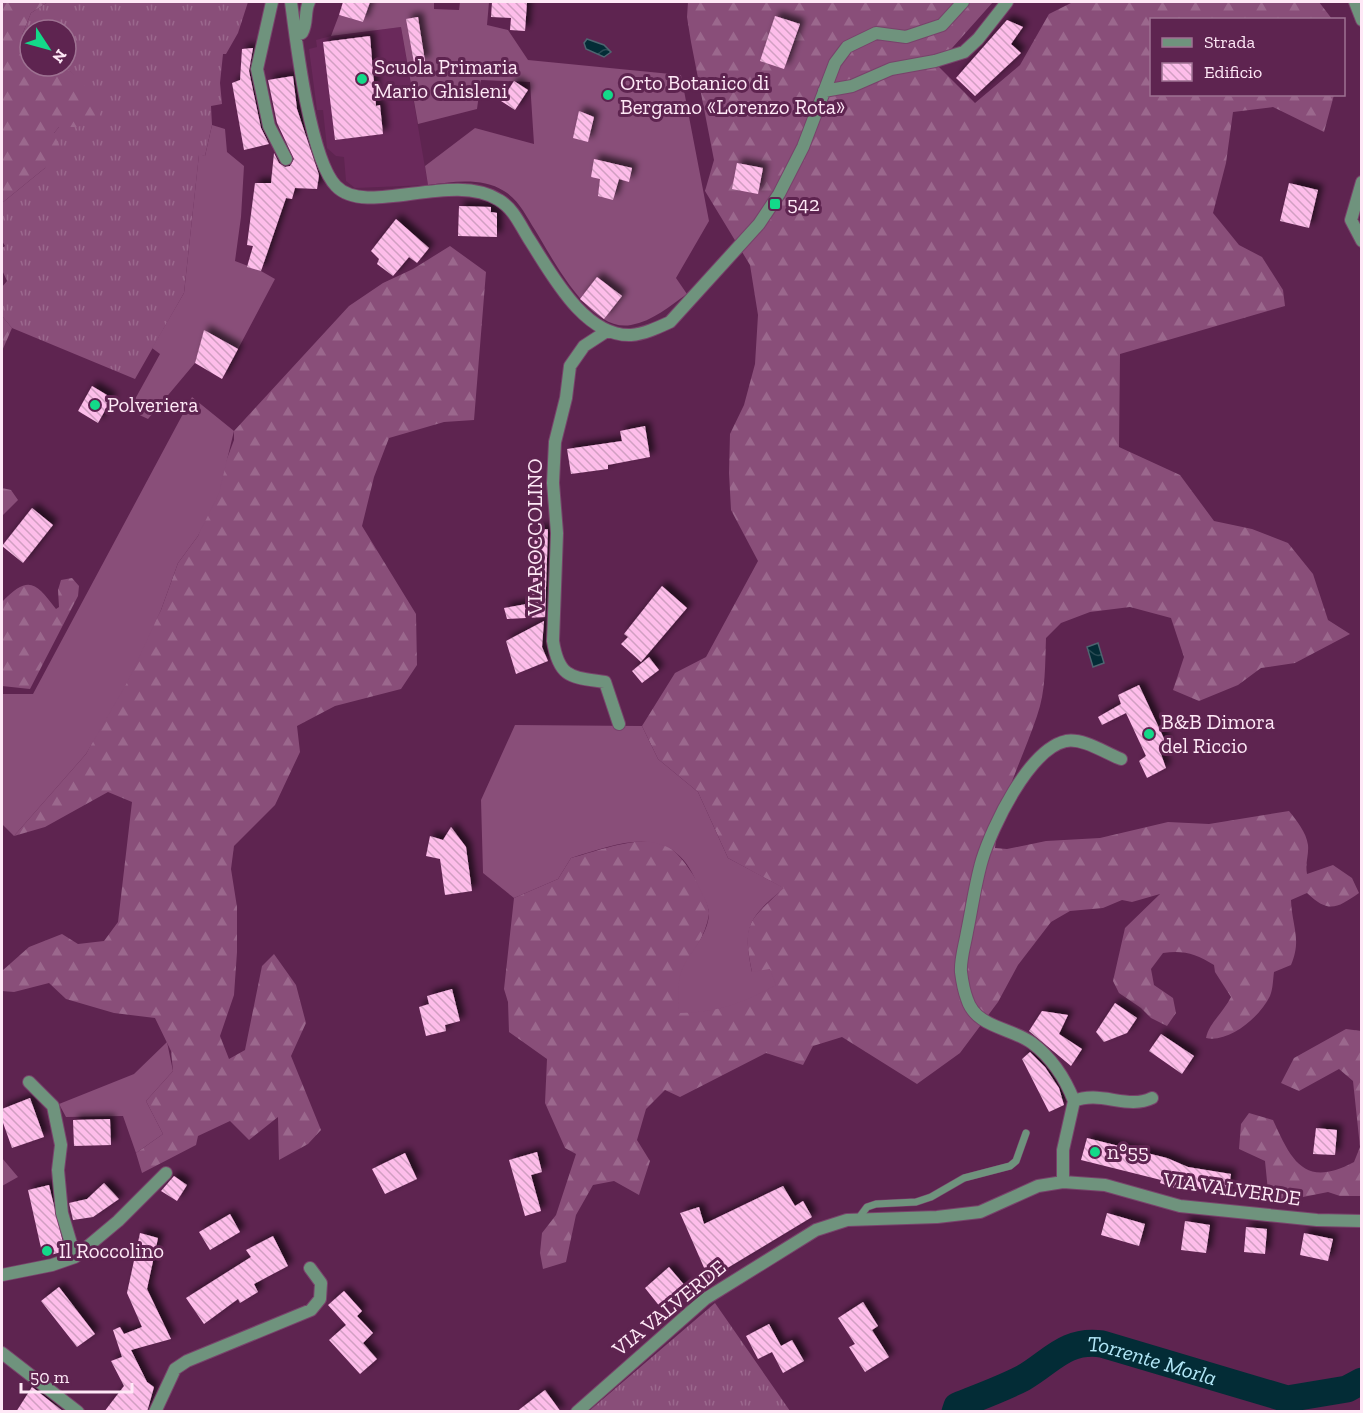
<svg xmlns="http://www.w3.org/2000/svg" width="1363" height="1413" viewBox="0 0 1363 1413" font-family="'Zilla Slab',serif">
<defs>
<pattern id="grass-tufts" width="24" height="20" patternUnits="userSpaceOnUse" patternTransform="scale(1.5)"><rect width="24" height="20" fill="#894e79"/><path d="M3 7l-1-3M5 7V3M7 7l1-3M15 17l-1-3M17 17v-4M19 17l1-3" fill="none" stroke="#9b688d"/></pattern>
<pattern id="forest-firs" width="22" height="20" patternUnits="userSpaceOnUse" patternTransform="scale(1.5)"><rect width="22" height="20" fill="#894e79"/><path d="M5 1l3.5 6h-7zM16 11l3.5 6h-7z" fill="#9b688d"/></pattern>
<pattern id="water-waves" width="16" height="10" patternUnits="userSpaceOnUse" patternTransform="scale(1.5)"><rect width="16" height="10" fill="#032c36"/><path d="M0 5q4-4 8 0t8 0" fill="none" stroke="#294b54"/></pattern>
<pattern id="building-back-hatch" width="6" height="6" patternUnits="userSpaceOnUse" patternTransform="scale(1.5)"><rect width="6" height="6" fill="#fdbdea"/><path d="M-1 5l2 2M0 0l6 6M5-1l2 2" fill="none" stroke="#d19fc2"/></pattern>
<filter id="shadow"><feDropShadow dx="5" dy="-5" stdDeviation="3" flood-color="#0009"/></filter>
</defs>
<rect width="100%" height="100%" fill="#5e2450"/>
<!-- built -->
<path fill="#6a295b" d="M401,27l27,158 -73,3 -9,-7 -2,-24 -8,-1 -9,-8 -4,-38h-6l-8,-61 8,-2 -1,-7 15,-4z"/>
<!-- grass -->
<path fill="url(#grass-tufts)" d="M48,2h200l-10,31 -12,21h-3l-3,29 2,21 -11,2 1,19 -7,31 -6,-1 -15,138 -49,86 -123,-51 -10,-12v-29l5,-6 -5,-11v-22l3,-2 -3,-5v-38l43,-35 9,-35 5,-6h18v-48l-12,-13 1,-36h-36v10l-8,-5 9,-22z
M715,1303l75,108h-201z"/>
<!-- forest -->
<path fill="url(#forest-firs)" d="M2,2h46l-17,11 -9,22 8,5v26h35l31,31 5,23 -24,7h-18l-5,6 5,13 -14,22 -43,35z
M688,2h305l-56,63 38,38 45,-38 29,-51 24,-12h246l13,17 -180,1v74l182,1 -10,37 -51,-25 -40,5 -7,51 -13,50 26,32 23,12 21,33 2,16 -165,48 -1,93 61,28 34,46 38,8 36,14 25,31 15,46 22,14 -55,29 -34,5 -23,17 -39,16 -26,-11 11,-33 -13,-39 -41,-11 -40,5 -29,11 -15,15c-1,26 0,53 -9,78 -15,45 -37,84 -42,132l12,1 39,-8 54,-3 68,-16 41,2 80,-13c8,10 17,21 19,34 1,10 -3,18 -1,29l26,-9 19,13 7,15c-22,15 -30,21 -52,0l-16,7c1,27 11,39 0,65l-17,7c-1,7 -1,17 -4,24 -10,21 -41,47 -64,42 3,-15 17,-25 25,-41l-16,-25 -1,-7c-18,-11 -30,-15 -51,-12l-12,16 3,16 19,13 3,15 -9,13 -16,-8 -10,-10 -22,-15 -6,-12 12,-53 35,-34 -28,8 -10,-2 -19,8 -33,3 -19,11 -33,43 -20,37 -38,51 -43,31 -75,-47 -29,9 -10,19 -37,-12 -86,44 -15,-7 -19,19 -9,31 13,21 -11,34 -25,-14 -21,4 -17,30 -10,47 -23,7 -3,-16 2,-20 14,-18 20,-61 -11,-6 -20,-45 2,-44 -38,-27 -1,-30 -4,-13 10,-91 44,-19 13,-21c22,-6 69,-23 91,-15 18,6 48,53 47,71 -3,22 -18,41 -28,59l71,-1c-11,-52 -2,-50 31,-84l-55,-30 -30,-66 -40,-33 -16,-33 33,-53 31,-16 52,-96 -27,-51 -2,-37 1,-39 14,-29 11,-41 3,-49 -8,-50 -45,-74 9,-31 -23,-118 -4,-25z
M450,246l36,26 -12,148 -30,2 -55,16 -15,39 -12,49 54,88 1,51 -16,24 -66,17 -38,20 3,26 -25,53 -41,41 -3,23 6,38v45l-3,43 -14,41 9,23 16,-9 17,-84 12,-12 22,31 10,38 -15,33 30,74 -13,14 -29,16 -1,-43 -29,23 -19,-19 -32,15 -2,9 -54,28 -6,-20 27,-19 -17,-33 27,-30 -2,-20 -16,-33 -41,-5 -48,-14 -17,-16 -35,9 -12,-1v-20l27,-24 33,-13 16,10 26,-3 14,-19 14,-120 -24,-10 -63,35 -31,9 72,-82 75,-144 17,-47 20,-27 36,-96v-9l115,-125 34,-23 30,-14z
M2,316l10,12 -10,23z
M2,488l9,2 7,10 -16,16z
M72,578l7,8 -1,10 -48,93 -28,-3v-84c27,-28 34,-19 54,7l3,-2 -1,-17 3,-10z
M1346,1029l15,2v165h-21l-12,-4 -45,9 -15,-10 -3,-30 -26,-12 2,-25 8,-11 24,7c19,42 32,68 81,42l6,-15 -7,-66 -14,-12 -40,22 -18,-8 13,-25z"/>
<!-- garden -->
<path fill="#894e79" d="M370,2h64v7l25,1 1,-8h29l-2,23 21,5 20,30 153,15 28,146 -33,57 11,16c-17,12 -34,27 -56,31 -41,8 -78,-66 -96,-95 -9,-14 -16,-30 -31,-39 -23,-14 -51,-9 -76,-6l-3,-19 50,-38 59,16 -4,-62 -49,-2 -4,29 -59,15 -17,-97 -70,9 8,-21 24,7z
M212,125l13,4 2,23 17,14 -3,51 -6,44 26,10 14,8 -37,70 -34,-19 -9,33 -47,56 -19,-9 31,-56 -8,-6 32,-55 15,-139 6,2z
M192,397l42,34 -15,62 -21,43 -20,27 -17,47 -33,71 -42,73 -72,82 -12,-12v-130h31z
M515,725l127,1 16,33 40,33 30,66 56,30c-35,30 -42,37 -32,84l18,-3 6,16c-36,19 -56,27 -97,28 0,-12 -2,-30 2,-41 8,-20 27,-36 28,-58 0,-9 -8,-22 -12,-31 -26,-62 -76,-40 -126,-25l-13,21 -44,19 -31,-25 -2,-73z
M167,1042l6,29 -27,30 17,33 -27,19 -13,-37 -57,1 -7,-13 75,-30z
M2,1158l16,19 -16,9z"/>
<!-- water -->
<path fill="url(#water-waves)" stroke="#4e6470" stroke-width="1.5" d="M587,39l17,6 7,7 -7,5 -18,-8 -2,-6z
M1098,643l6,20 -11,4 -6,-20z"/>
<g fill="none" stroke-linecap="round" stroke-linejoin="round">
<!-- river -->
<path stroke="#032c36" stroke-width="27" id="s1" d="M955,1412l2,-6c22,-9 45,-17 66,-28 28,-16 42,-39 79,-34l185,55 60,-10 15,-8"/>
</g>
<!-- building -->
<path fill="url(#building-back-hatch)" filter="url(#shadow)" d="M343,2h27l-7,20 -24,-7z
M492,2h35l-2,29 -15,-1 1,-12 -20,-1z
M775,16l25,8 -16,45 -24,-8z
M418,17l7,44 -11,2 -8,-44z
M1007,20l16,7 -12,17 10,9 -46,43 -19,-18z
M370,36l6,70 4,-1 3,29 -48,6 -12,-98z
M253,48l-4,23 12,57 8,16 -25,6 -12,-67 8,-3 2,-31z
M293,76l4,33 22,66 -2,14 -22,-1 -3,11 -6,-1 -25,73 -14,-4 6,-21 -6,-1 8,-62h16l3,-30 5,10 6,4 5,-1 4,-7 -17,-36 -9,-43z
M514,81l14,9 -13,20 -14,-9z
M579,111l15,6 -6,25 -15,-4z
M594,159l38,9 -3,14 -10,-3 -6,21 -15,-4 2,-17 -9,-2z
M737,163l26,5 -5,26 -26,-5z
M1289,183l29,7 -9,38 -29,-7z
M459,206l32,1v5l6,1v24l-39,-1z
M396,219l33,29 -12,15 -8,-6 -16,19 -16,-12 2,-5 -8,-8z
M597,277l25,19 -18,23 -24,-20z
M204,330l34,19 -16,30 -27,-16z
M92,386l20,12 -14,25 -20,-12z
M645,426l5,31 -42,8v4l-37,5 -4,-25 55,-8 -2,-10z
M32,508l21,17 -30,38 -21,-17z
M548,529l-3,88 -38,2 -3,-11 28,-5 3,-73z
M662,586l25,22 -46,54 -20,-18 7,-7 -4,-3z
M544,621l-2,26 6,14 -32,13 -10,-33z
M649,657l10,13 -17,13 -10,-12z
M1139,685l28,60 -6,9 5,14 -19,10 -8,-17 7,-5 -20,-43 -24,12 -4,-8 23,-13 -3,-9z
M451,827l15,20 6,44 -27,4 -5,-36 -14,-3 4,-20 13,4z
M452,989l8,32 -15,4 1,6 -20,5 -7,-29 10,-3 -2,-8z
M1115,1003l22,15 -10,15 -23,9 -8,-10z
M1042,1011l26,4 -9,19 23,15 -11,17 -42,-35z
M1161,1034l33,22 -12,18 -33,-23z
M1030,1052l15,15 14,21 5,17 -15,7 -27,-53z
M30,1098l14,39 -32,11 -10,-28v-11z
M110,1119l1,26 -37,1 -1,-26z
M1316,1128l21,2 -2,25 -22,-1z
M1087,1138l80,20 21,9 43,7 -3,20 -46,-8 -1,4 -21,-7 1,-3 -80,-20z
M537,1152l5,20 -11,3 10,36 -16,5 -16,-56z
M405,1153l12,26 -32,15 -13,-25z
M174,1176l13,9 -10,16 -16,-10z
M104,1183l15,16 -26,18 -20,3 -4,-17 18,-4z
M49,1185l16,66 -22,6 -15,-67z
M783,1186l12,20 8,-5 9,16 -103,62 -29,-66 19,-6 5,17z
M1107,1213l38,11 -6,22 -38,-11z
M230,1214l10,18 -30,18 -11,-18z
M1185,1221l25,4 -4,28 -25,-3z
M1246,1227l21,2 -2,25 -21,-2z
M140,1233l18,5 -11,51 24,50 -40,11 16,32 7,5 -7,25h-43l20,-26 -13,-25 11,-4 -9,-27 7,-3 4,7 18,-7 -15,-34z
M1304,1233l29,6 -5,22 -28,-6z
M273,1236l15,30 -34,18 4,8 -18,11 -2,-4 -34,25 -18,-26 65,-41 -5,-7z
M669,1267l17,20 -25,21 -16,-20z
M59,1287l36,47 -18,13 -36,-46z
M344,1291l18,20 -5,5 16,17 -10,10 14,16 -17,15 -31,-34 17,-15 -18,-20z
M863,1302l15,24 -6,4 17,27 -24,15 -16,-25 6,-3 -17,-26z
M769,1324l12,22 11,-6 12,21 -21,12 -11,-21 -14,7 -12,-23z
M32,1387l32,25h-48z
M545,1390l16,22h-45z"/>
<g fill="none" stroke-linecap="round" stroke-linejoin="round">
<defs>
<path id="service" d="M858,1219l9,-12 9,-3 40,-2 15,-5 33,-19 46,-12 6,-5 10,-28"/>
<path id="minor" d="M272,2l-15,67 12,57 17,33
M291,2c5,39 19,157 45,184 30,32 117,-16 163,14 15,9 21,25 30,39 22,34 55,98 102,96 13,-1 26,-7 39,-13l89,-98 20,-30 24,-47 32,-84 12,-16 29,-14 30,4 36,-12 21,-23
M1355,2l7,18
M296,35l6,-2c6,-10 2,-21 7,-31
M824,91l28,-5 39,-17 44,-8 29,-9 14,-13 29,-37
M1362,182l-11,38 11,21
M607,331l-23,15 -14,20 -4,32 -11,44 -2,41 4,50 -4,108c6,38 19,36 52,41l14,42
M29,1082l24,24 8,39 -3,25 4,43 13,44
M1074,1101c-9,-23 -22,-43 -42,-58 -22,-16 -56,-15 -65,-44 -3,-8 -5,-19 -6,-27 -1,-12 4,-28 6,-40 5,-24 8,-48 15,-72 10,-33 47,-111 84,-119 18,-3 39,12 55,18
M1063,1182v-32l11,-49c26,-11 54,9 78,-3
M2,1275l50,-10 23,-8 43,-36 48,-48
M2,1353l76,59
M155,1412l20,-43 12,-8 124,-51 9,-11 1,-16 -11,-15
M577,1412l128,-113 111,-69 31,-10 90,-3 43,-5 58,-26 25,-4 42,3 75,21 137,14 45,1"/>
</defs>
<!-- service casing -->
<use href="#service" stroke="#78436b" stroke-width="8"/>
<!-- minor casing -->
<use href="#minor" stroke="#78436b" stroke-width="14"/>
<!-- service -->
<use href="#service" stroke="#6f937d" stroke-width="7"/>
<!-- minor -->
<use href="#minor" stroke="#6f937d" stroke-width="12"/>
</g>
<!-- markers -->
<g fill="#13d989" stroke="#5e2450" stroke-width="2">
<circle cx="362" cy="79" r="6"/>
<circle cx="608" cy="95" r="6"/>
<rect x="769" y="198" width="12" height="12" rx="3"/>
<circle cx="95" cy="405" r="6"/>
<circle cx="1149" cy="734" r="6"/>
<circle cx="1095" cy="1152" r="6"/>
<circle cx="47" cy="1251" r="6"/>
</g>
<g text-anchor="middle" stroke-width="6" stroke-linejoin="round" paint-order="stroke">
<!-- poi labels -->
<g font-size="21" fill="#fee8f6" stroke="#5e2450" text-anchor="start">
<text x="374" y="74">Scuola Primaria<tspan x="374" dy="24">Mario Ghisleni</tspan></text>
<text x="620" y="90">Orto Botanico di<tspan x="620" dy="24">Bergamo «Lorenzo Rota»</tspan></text>
<text x="787" y="211">542</text>
<text x="107" y="412">Polveriera</text>
<text x="1161" y="729">B&amp;B Dimora<tspan x="1161" dy="24">del Riccio</tspan></text>
<text x="1107" y="1159">n°55</text>
<text x="59" y="1258">Il Roccolino</text>
</g>
<!-- street labels -->
<g font-size="21" fill="#fee8f6" stroke="#5e2450">
<text transform="translate(535 537) rotate(-90)" y="7">VIA ROCCOLINO</text>
<text transform="translate(1232 1189) rotate(8)" y="7">VIA VALVERDE</text>
<text transform="translate(669 1308) rotate(-39)" y="7">VIA VALVERDE</text>
</g>
<!-- water labels -->
<g font-size="22" font-style="italic" fill="#b2e7f7" stroke="#5e2450">
<text dy="8" stroke="none"><textPath href="#s1" startOffset="219">Torrente Morla</textPath></text>
</g>
</g>
<!-- border -->
<rect width="1363" height="1413" fill="none" stroke="#fee8f6" stroke-width="6"/>
<!-- legend -->
<rect x="1150" y="18" width="195" height="78" fill="#5e2450" stroke="#9e7292" stroke-width="1.5"/>
<rect x="1162" y="38" width="30" height="9" fill="#6f937d" stroke="#9e7292" stroke-width="1.5"/>
<text x="1204" y="48" font-size="18" fill="#fee8f6">Strada</text>
<rect x="1162" y="63" width="30" height="18" fill="url(#building-back-hatch)" stroke="#9e7292" stroke-width="1.5"/>
<text x="1204" y="78" font-size="18" fill="#fee8f6">Edificio</text>
<!-- north arrow -->
<g transform="translate(48 48) rotate(126)"><circle r="28" fill="#5e2450" stroke="#9e7292" stroke-width="1.5"/>
<path d="M0-4.5L10 22L0 15L-10 22Z" fill="#13d989"/>
<text y="-9" font-size="16" font-weight="bold" text-anchor="middle" fill="#fee8f6">N</text>
</g>
<!-- scale -->
<path d="M21 1383v9h111v-9" fill="none" stroke="#fee8f6" stroke-width="3"/>
<text x="30" y="1383" font-size="18" fill="#fee8f6" stroke="#5e2450" stroke-width="4.5" paint-order="stroke">50 m</text>
</svg>
